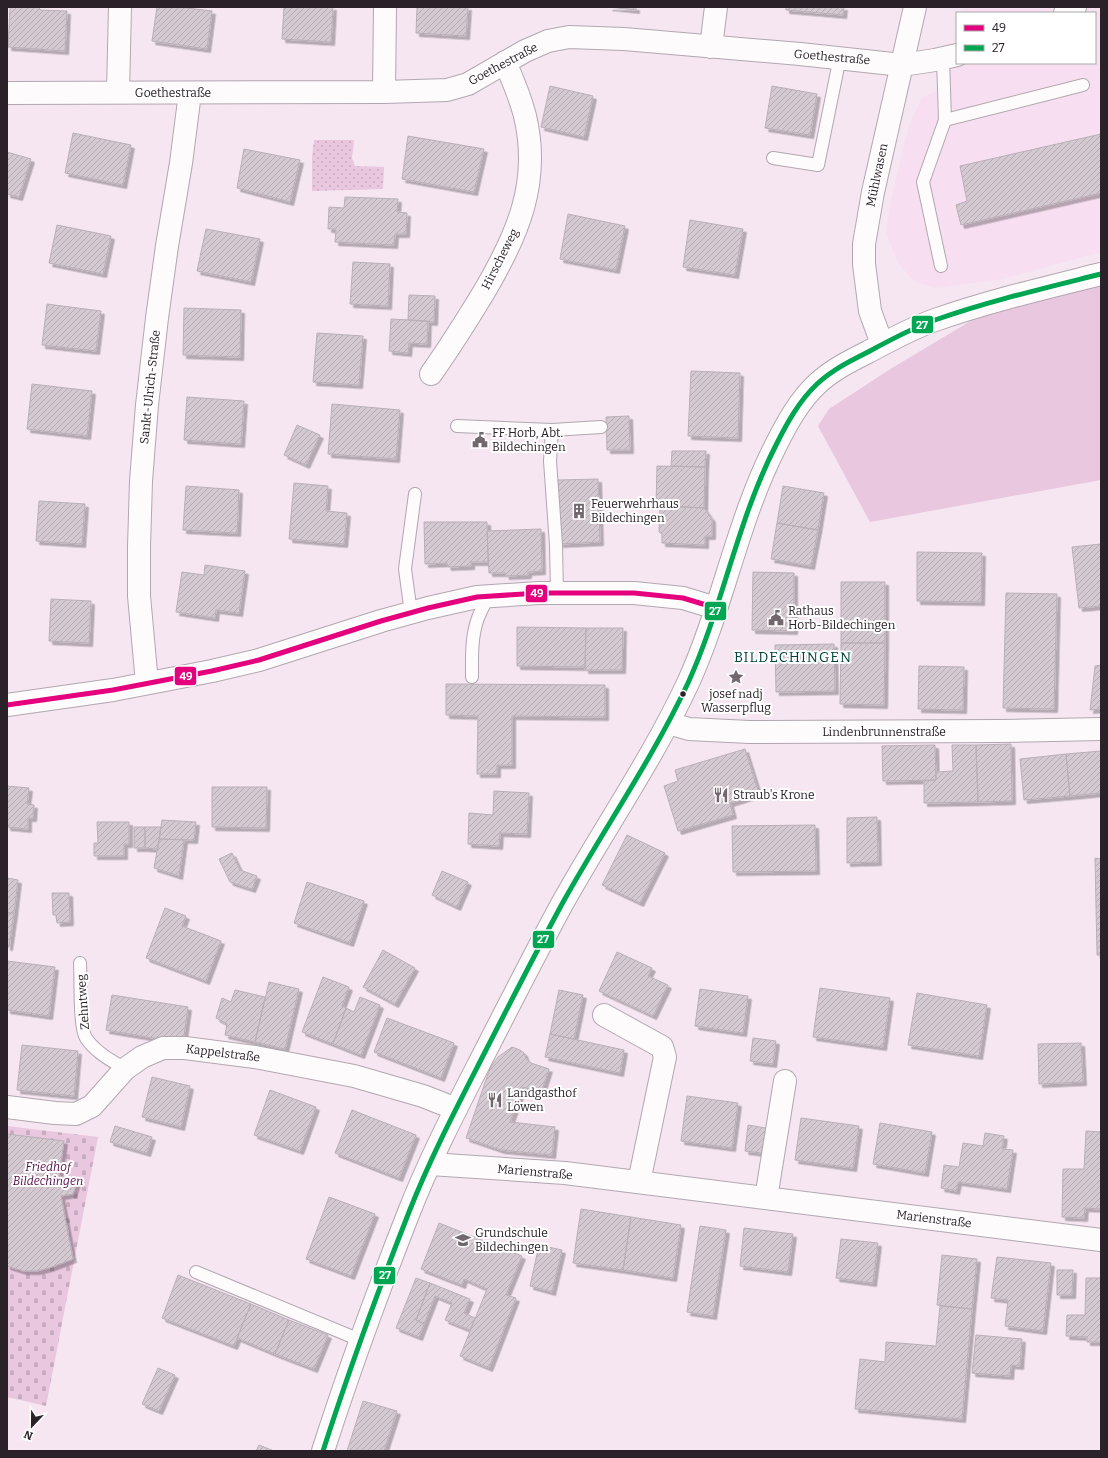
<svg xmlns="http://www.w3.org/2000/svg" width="1108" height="1458" viewBox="0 0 1108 1458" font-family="Bitter,serif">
<defs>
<pattern id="cemetery-stones" width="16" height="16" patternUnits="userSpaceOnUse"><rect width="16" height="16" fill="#e8c7df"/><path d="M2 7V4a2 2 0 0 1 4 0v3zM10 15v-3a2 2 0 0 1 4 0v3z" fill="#c7abbf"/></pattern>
<pattern id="park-dots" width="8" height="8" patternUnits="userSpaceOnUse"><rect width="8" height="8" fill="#e8c7df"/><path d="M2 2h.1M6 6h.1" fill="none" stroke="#c7abbf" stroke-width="1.8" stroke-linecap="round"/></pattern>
<pattern id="building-hatch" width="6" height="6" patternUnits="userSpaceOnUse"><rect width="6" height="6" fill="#d4c8d1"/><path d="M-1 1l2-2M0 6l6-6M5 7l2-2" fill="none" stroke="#b6acb3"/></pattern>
<filter id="shadow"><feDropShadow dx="3.5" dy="3.5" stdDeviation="0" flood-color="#0004"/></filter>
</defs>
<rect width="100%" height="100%" fill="#f5e6f1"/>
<!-- built -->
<path fill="#f7def0" d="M965,7h136v245l-99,27 -66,9 -21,-6 -17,-19 -12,-31 5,-32 18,-75 13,-27 23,-12 12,-47v24h138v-50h-131z"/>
<!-- green -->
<path fill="#e8c7df" d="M1101,283v197l-231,42 -52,-96 11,-17 63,-41 82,-49z"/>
<!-- cemetery -->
<path fill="url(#cemetery-stones)" d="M7,1126l91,11 -52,269 -39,-9z"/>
<!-- park -->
<path fill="url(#park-dots)" d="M314,140h40l-2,18 3,8 29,1 -1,22 -71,2v-34z"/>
<!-- building -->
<path fill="url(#building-hatch)" stroke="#baafb7" filter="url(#shadow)" d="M10,7h29l1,3 27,1 -2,40 -57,-4z
M157,7h22l33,4 -5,38 -55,-8z
M284,7h49l-2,35 -49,-3z
M417,7h51l-2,29 -50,-3z
M609,7h27v3z
M786,7h58l-1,8 -57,-5z
M550,86l43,10 -9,41 -43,-10z
M772,86l45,8 -7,41 -45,-7z
M73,133l58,12 -8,40 -58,-12z
M1101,134v59l-140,32 -5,-20 11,-4 -7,-35z
M408,136l76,13 -10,43 -72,-13z
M244,149l56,11 -10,42 -53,-14z
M7,152l24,7 -12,38 -12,-3z
M345,197l53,2 -1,13 10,1 -1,21h-11l-1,11 -59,-3 1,-13h-8l1,-22 15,1z
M568,214l57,12 -9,44 -56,-11z
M690,220l53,9 -8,46 -52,-8z
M57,225l54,11 -8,38 -54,-11z
M206,229l54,10 -9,43 -54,-11z
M353,262l37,2 -2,42 -38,-2z
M409,295l26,1 -1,26 -26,-2z
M47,304l54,7 -5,40 -54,-6z
M184,308l57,2 -1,47 -57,-2z
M391,319l37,2 -1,23 -18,-1 -1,10 -19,-2z
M317,333l46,3 -4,49 -46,-3z
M691,371l49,2 -2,65 -50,-2z
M32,384l60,7 -5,45 -60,-7z
M187,397l57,4 -3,43 -57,-4z
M332,404l68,6 -4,49 -68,-5z
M629,416l1,34h-23l-1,-33z
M297,425l23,10 -14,30 -22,-10z
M672,451h34l-1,16 -34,-1z
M657,466l48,1 -1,41 -48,-3z
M598,479l2,63 -40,2 -2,-64z
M294,483l34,3 -2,25 21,2 -3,31 -55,-5z
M186,486l53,4 -2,43 -54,-3z
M783,486l41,7 -6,37 -41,-7z
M39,501l46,3 -3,40 -46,-3z
M660,506l44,2 8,11v17h-7v9l-43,-2v-9l-3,-2z
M424,522h63l1,40h-17v4l-23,1 -1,-4 -22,1z
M777,523l41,7 -7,36 -40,-7z
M541,529l1,42 -14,1v3l-22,1 -1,-3h-16l-2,-42z
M1101,544v62l-22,2 -7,-61z
M917,552l65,1 -1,49 -64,-1z
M205,565l40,6 -6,42 -23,-3 -1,8 -39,-6 6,-40 22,3z
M753,572l41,1v58l-42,-1z
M841,582h44v61h-44z
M1006,593l51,1 -3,115 -51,-1z
M51,599l40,2 -2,42 -40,-2z
M517,627l69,1 -1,39 -68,-1z
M586,628h37l-1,42h-37z
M841,643h44l-1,62 -44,-1z
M834,644l1,47 -59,1 -1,-47z
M1101,665v44l-11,1 5,-44z
M919,666l45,1 -1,43 -45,-1z
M446,684l159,1v32l-93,-1v49h-15v9h-20l1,-58 -32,-1z
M1011,744l1,57 -34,1 -2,-57z
M935,745l1,35 -53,1 -1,-35z
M952,745h24l2,57 -54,1v-22l12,-1v-8l17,-1z
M745,749l14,45 -29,9 3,12 -55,16 -14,-45 14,-5 -3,-11z
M1101,751v42l-31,3 -4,-42z
M1066,754l4,42 -46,4 -4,-41z
M7,786l22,2 -2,16 7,1 -1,13h-5v11l-21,-2z
M212,787h55l-1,41 -54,-1z
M494,791l35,2 -2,41 -27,-1 -1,13 -31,-2 1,-31 24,2z
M877,817l1,45 -31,1v-45z
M162,820l34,2 -2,18 -35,-1z
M97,822h32v22h-5v12h-30v-13h4z
M815,825l1,46 -83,1 -1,-46z
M134,827h11v21h-11z
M145,827h16l-3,22 -13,-1z
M627,835l38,18 -25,50 -38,-18z
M159,839l25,1 -5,36 -25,-8z
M232,853l8,17 17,6 -5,13 -22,-7 -11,-23z
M1095,858l6,1v96h-4z
M442,871l26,11 -11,25 -25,-12z
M7,878l11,2 -4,33h-7z
M307,882l57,19 -14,42 -56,-20z
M52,893h17l1,29 -13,1 -1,-8h-3z
M165,908l21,8 -4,10 39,15 -15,40 -60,-23z
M7,913h7l-5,34h-2z
M383,950l32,18 -20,36 -32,-17z
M617,952l35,16 -4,8 20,9 -15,31 -54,-25z
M7,961l48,6 -6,49 -42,-6z
M323,977l26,10 -7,19 4,2 -13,36 -31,-12z
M269,982l30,7 -14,60 -30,-7z
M820,988l70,10 -7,49 -70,-10z
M700,989l48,7 -5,37 -48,-7z
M235,990l30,7 -10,45 -30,-7 2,-11 -11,-6 6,-20 9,4z
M559,990l24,5 -9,44 -24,-5z
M917,993l70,12 -8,51 -71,-11z
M112,995l76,12 -5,36 -77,-13z
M360,997l20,8 -19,50 -28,-11 13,-36 8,4z
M387,1018l67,25 -13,35 -67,-26z
M550,1034l74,16 -4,23 -75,-16z
M753,1038l23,3 -3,23 -23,-3z
M1081,1043l2,39 -44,2 -1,-40z
M22,1045l56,6 -4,45 -57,-6z
M512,1047l8,3 4,3 2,6 5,4 18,6 -8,24 -18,-6 -13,35 45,5 -3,28 -51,-5 -35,-12 24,-70 8,-11z
M152,1077l38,9 -9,41 -39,-10z
M270,1090l46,17 -16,44 -46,-16z
M687,1096l51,7 -6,45 -51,-7z
M352,1110l64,25 -17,43 -64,-25z
M801,1118l58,8 -6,42 -58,-8z
M880,1123l52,9 -7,41 -52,-9z
M748,1125l18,3 -4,25 -17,-2z
M115,1126l37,11 -5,16 -37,-11z
M1086,1131l15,1v77l-16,-1 -1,10 -22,-1 1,-48h21z
M985,1133l19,3 -2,13 11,1 -6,39 -49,-7 -2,9 -15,-3 3,-23 15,2 4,-24 20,3z
M7,1134l57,7 -5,35 15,4 2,-3 2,1 -5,16 -12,2 12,63 -24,9 -12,3h-14l-16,-5z
M329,1197l46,17 -24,62 -45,-17z
M581,1209l50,8 -8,53 -50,-7z
M631,1217l50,8 -8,53 -50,-8z
M439,1223l83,33 -16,39 10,3 -27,70 -29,-12 27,-67 -23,-10 -2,6 -41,-16z
M700,1226l26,4 -13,86 -26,-4z
M744,1228l49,6 -5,38 -48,-6z
M841,1239l37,4 -5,40 -37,-5z
M539,1245l23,5 -10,42 -22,-6z
M942,1255l35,4 -5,50 -35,-4z
M997,1257l54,6 -8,68 -38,-5 3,-26 -17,-2z
M1057,1270h16l-1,25h-15z
M178,1275l73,29 -17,42 -72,-28z
M416,1278l14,5 -14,37 8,4 -5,13 -23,-9z
M1086,1278h15v64h-14v-5l-21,-1 1,-21h18z
M430,1283l40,16 -6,14 11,5 -5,12 -25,-10 7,-17 -17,-7 -11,28 -8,-4z
M251,1304l38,16 -14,34 -38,-16z
M940,1306l32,3 -10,110 -107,-10 5,-50 25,3 1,-20 50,4z
M289,1320l39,15 -14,34 -39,-15z
M976,1335l46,4 -2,27 -9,-1 -1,11 -38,-3z
M158,1368l17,7 -16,36 -17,-7z
M363,1401l34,10 -13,40h-37z
M259,1445l15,6h-18z"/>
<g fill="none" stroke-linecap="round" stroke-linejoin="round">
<defs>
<path id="service" d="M943,58l2,62
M773,158l45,7 22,-108
M941,266l-18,-84 22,-62 138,-35
M457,426l95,4 -2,31 6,84 1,48
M552,430l49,-3
M411,613l-6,-44 10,-75
M472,677c0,-20 -1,-40 6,-59 3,-8 7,-15 11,-22
M80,963c1,15 -1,64 6,75 9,14 26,23 39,31
M196,1272l164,68"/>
<path id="minor" d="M1065,13l10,-6
M711,47l5,-40
M118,92l2,-85
M384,92l1,-85
M7,93l377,-1 63,-2 21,-6 57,-33 23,-10 21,-4 55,2 176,15 102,11 33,-5 22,-5
M431,374c19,-27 36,-54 53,-82 33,-56 57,-109 41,-176 -5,-19 -12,-36 -20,-54
M147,683l-8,-87v-49l2,-66 6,-76 10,-87 10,-72 14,-83 9,-70
M7,705l106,-15 99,-19 47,-11 122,-39 47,-13 49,-11 62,-4h95l49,5 33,10
M668,723l21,6 60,3 250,-1 102,-2
M604,1015l58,32 3,10 -26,125
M7,1107l48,6 21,1 16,-8 33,-37 17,-12 21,-9h22l70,9 99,19 69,20 33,13
M430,1164l135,9 536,67
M766,1198l19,-117"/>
<path id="tertiary" d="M882,344l-12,-33 -6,-47v-20l9,-52 42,-185"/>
<path id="primary" d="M323,1451c26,-81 55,-160 86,-239 22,-56 50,-109 77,-162 25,-49 50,-98 76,-146 41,-74 90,-144 126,-221 35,-77 49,-162 88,-238 11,-22 23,-44 41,-61 15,-14 33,-23 51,-32 22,-12 44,-24 67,-32 54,-19 110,-32 166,-46"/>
</defs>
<!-- service casing -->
<use href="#service" stroke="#b2a7af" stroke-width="14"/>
<!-- minor casing -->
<use href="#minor" stroke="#b2a7af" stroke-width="24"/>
<!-- tertiary casing -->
<use href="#tertiary" stroke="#b2a7af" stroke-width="24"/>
<!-- primary casing -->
<use href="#primary" stroke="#b2a7af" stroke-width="24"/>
<!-- service -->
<use href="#service" stroke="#fefbfd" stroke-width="12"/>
<!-- minor -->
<use href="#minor" stroke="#fefbfd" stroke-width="22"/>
<!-- tertiary -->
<use href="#tertiary" stroke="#fefbfd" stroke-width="22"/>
<!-- primary -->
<use href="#primary" stroke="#fefbfd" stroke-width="22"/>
<defs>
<path id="bus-1" d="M7,705l106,-15 99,-19 47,-11 122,-39 47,-13 49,-11 62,-4h95l49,5 33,10"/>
<path id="bus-2" d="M323,1451c26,-81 55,-160 86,-239 22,-56 50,-109 77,-162 25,-49 50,-98 76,-146 41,-74 90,-144 126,-221 35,-77 49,-162 88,-238 11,-22 23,-44 41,-61 15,-14 33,-23 51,-32 22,-12 44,-24 67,-32 54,-19 110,-32 166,-46"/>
</defs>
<!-- bus-1 casing -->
<use href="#bus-1" stroke="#fff" stroke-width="8"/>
<!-- bus-2 casing -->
<use href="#bus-2" stroke="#fff" stroke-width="8"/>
<!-- bus-1 -->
<use href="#bus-1" stroke="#e5007d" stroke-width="5"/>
<!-- bus-2 -->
<use href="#bus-2" stroke="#00a651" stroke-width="5"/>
</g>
<!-- icons -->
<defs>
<symbol id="civic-bare" viewBox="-9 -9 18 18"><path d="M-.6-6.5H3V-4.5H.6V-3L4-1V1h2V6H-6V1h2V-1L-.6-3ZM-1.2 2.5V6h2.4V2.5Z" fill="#72676f" stroke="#fff" stroke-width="2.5" paint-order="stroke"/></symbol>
<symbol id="building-bare" viewBox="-9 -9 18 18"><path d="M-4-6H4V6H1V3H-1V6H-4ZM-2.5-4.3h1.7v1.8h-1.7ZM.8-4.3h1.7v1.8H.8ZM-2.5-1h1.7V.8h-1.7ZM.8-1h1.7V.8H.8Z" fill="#72676f" stroke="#fff" stroke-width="2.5" paint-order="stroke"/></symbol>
<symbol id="sight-bare" viewBox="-9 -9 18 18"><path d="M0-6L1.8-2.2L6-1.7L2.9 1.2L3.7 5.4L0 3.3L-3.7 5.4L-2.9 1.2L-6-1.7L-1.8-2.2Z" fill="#72676f" stroke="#fff" stroke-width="2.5" paint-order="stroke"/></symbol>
<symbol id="restaurant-bare" viewBox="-9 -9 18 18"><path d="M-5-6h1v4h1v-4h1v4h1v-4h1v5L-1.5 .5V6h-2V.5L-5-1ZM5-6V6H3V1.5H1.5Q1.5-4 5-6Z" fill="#72676f" stroke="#fff" stroke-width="2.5" paint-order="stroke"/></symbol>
<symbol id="school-bare" viewBox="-9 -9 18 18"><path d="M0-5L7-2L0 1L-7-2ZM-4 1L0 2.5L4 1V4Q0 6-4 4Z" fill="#72676f" stroke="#fff" stroke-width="2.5" paint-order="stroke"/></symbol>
</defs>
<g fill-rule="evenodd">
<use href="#civic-bare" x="469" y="429" width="22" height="22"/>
<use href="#building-bare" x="568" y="500" width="22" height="22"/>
<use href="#civic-bare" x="765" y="607" width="22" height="22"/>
<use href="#sight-bare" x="725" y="666" width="22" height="22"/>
<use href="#restaurant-bare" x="710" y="784" width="22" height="22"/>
<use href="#restaurant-bare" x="484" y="1089" width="22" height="22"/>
<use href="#school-bare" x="452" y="1229" width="22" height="22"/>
</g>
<!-- markers -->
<circle fill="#2b2229" stroke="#fff" stroke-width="1.5" cx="683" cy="694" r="3.5"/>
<g text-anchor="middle" stroke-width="4" stroke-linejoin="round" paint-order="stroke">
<!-- street labels -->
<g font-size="12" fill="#2b2229" stroke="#fff">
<text transform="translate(832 57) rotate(5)" y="4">Goethestraße</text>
<text transform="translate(503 64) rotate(-28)" y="4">Goethestraße</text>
<text x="173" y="97">Goethestraße</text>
<text transform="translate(877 175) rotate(-78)" y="4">Mühlwasen</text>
<text transform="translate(500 259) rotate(-63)" y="4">Hirscheweg</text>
<text transform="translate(150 387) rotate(-84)" y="4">Sankt-Ulrich-Straße</text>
<text x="884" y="736">Lindenbrunnenstraße</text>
<text transform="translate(83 1002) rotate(-94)" y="4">Zehntweg</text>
<text transform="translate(223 1053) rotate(7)" y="4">Kappelstraße</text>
<text transform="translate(535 1172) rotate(5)" y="4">Marienstraße</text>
<text transform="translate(934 1219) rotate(7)" y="4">Marienstraße</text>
</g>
<!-- poi labels -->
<g font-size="12" fill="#2b2229" stroke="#fff" text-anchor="start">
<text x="492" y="437">FF Horb, Abt.<tspan x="492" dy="14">Bildechingen</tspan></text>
<text x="591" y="508">Feuerwehrhaus<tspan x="591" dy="14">Bildechingen</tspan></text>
<text x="788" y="615">Rathaus<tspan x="788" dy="14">Horb-Bildechingen</tspan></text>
<text x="736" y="698" text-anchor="middle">josef nadj<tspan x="736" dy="14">Wasserpflug</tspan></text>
<text x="733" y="799">Straub's Krone</text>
<text x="507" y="1097">Landgasthof<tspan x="507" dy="14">Löwen</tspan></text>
<text x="475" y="1237">Grundschule<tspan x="475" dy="14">Bildechingen</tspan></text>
</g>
<!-- park labels -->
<g font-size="12" font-style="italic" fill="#540d4a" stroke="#fff">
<text x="48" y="1171">Friedhof<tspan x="48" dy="14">Bildechingen</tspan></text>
</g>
<!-- quarter labels -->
<g font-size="14" letter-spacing="1" fill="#01433d" stroke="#fff">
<text x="793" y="662">BILDECHINGEN</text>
</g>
</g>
<g stroke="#fff" stroke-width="1.5">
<rect x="911" y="315" width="23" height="19" rx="4" fill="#00a651"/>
<rect x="525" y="584" width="23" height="19" rx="4" fill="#e5007d"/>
<rect x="704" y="601" width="23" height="20" rx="4" fill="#00a651"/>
<rect x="174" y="666" width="23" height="20" rx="4" fill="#e5007d"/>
<rect x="532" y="930" width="23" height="19" rx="4" fill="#00a651"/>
<rect x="373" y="1266" width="23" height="19" rx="4" fill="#00a651"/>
</g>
<g font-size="11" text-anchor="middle" font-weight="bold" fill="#fff">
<text x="922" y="329">27</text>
<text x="537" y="597">49</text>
<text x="715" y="615">27</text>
<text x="186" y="680">49</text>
<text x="543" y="943">27</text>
<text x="385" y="1279">27</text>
</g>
<!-- border -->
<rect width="1108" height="1458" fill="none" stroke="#2b2229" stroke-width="16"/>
<!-- legend -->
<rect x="956" y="12" width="140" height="52" fill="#ffffff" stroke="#aaa7a9"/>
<rect x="964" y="25" width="20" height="6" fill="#e5007d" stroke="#aaa7a9"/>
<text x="992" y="32" font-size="12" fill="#2b2229">49</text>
<rect x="964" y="45" width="20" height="6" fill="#00a651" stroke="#aaa7a9"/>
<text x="992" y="52" font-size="12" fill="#2b2229">27</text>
<!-- north arrow -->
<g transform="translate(32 1426) rotate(202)" stroke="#ffffff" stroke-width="3" paint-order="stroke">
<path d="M0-3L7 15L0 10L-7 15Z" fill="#2b2229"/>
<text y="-6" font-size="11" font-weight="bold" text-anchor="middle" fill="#2b2229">N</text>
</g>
</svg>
